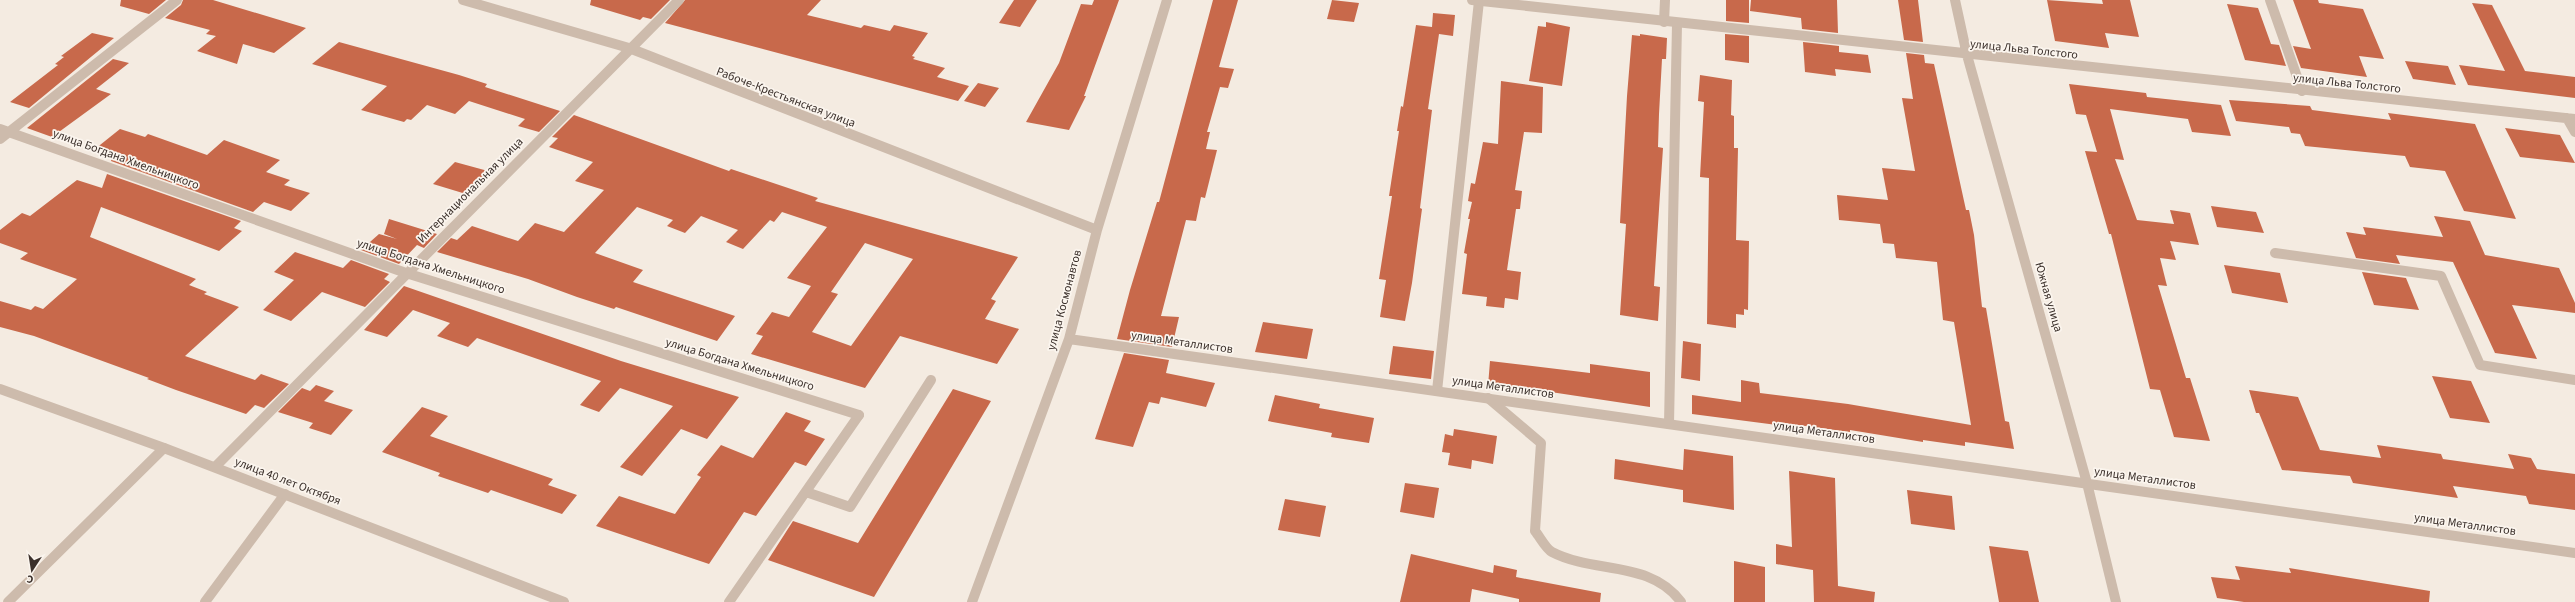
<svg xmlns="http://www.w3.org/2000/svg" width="2575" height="602" viewBox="0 0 2575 602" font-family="'Source Sans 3',sans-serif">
<rect width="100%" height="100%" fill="#f4ebe1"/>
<!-- building -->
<path fill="#c8694b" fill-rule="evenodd" d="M121,0h45l-17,14 -29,-8z
M183,0h30l93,28 -32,25 -31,-9 -6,20 -40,-13 19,-15 -10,-2 4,-4 -45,-12 16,-13z
M591,0h79l-19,19 -8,-2 -3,3 -50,-15z
M685,0h136l-14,15 54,13 3,-3 26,6 4,-6 34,8 -16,23 3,1 -2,2 32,9 -8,9 32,9 -11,15 -293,-78z
M1014,0h23l-17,27 -21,-4z
M1094,0h25l-35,96h2l-17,34 -43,-8 33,-59 22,-59 11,1z
M1213,0h25l-19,67 15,2 -6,19 -8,-1 -13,45h3l-4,17 11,1 -12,48 -4,-1 -5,24 -10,-1 -25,96 18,1 -7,30 -55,-8 13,-49 27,-88h2z
M1332,0l27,3 -5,19 -27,-3z
M1726,0h23v23l-23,-2z
M1751,0h86l1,33 -36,-4 -1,-11 -51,-7z
M1898,0h20l5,42 -19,-2z
M2047,0l56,4 -1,-4h28l9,37 -34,-4 4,15 -54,-7z
M2293,0h25l1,3 44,6 21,50 -25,-3 8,21 -66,-9 -8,-22 18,3z
M2472,3l20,2 33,66 50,6v21l-107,-13 -9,-20 46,6z
M2227,4l31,4 13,36 8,1 7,21 -41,-6z
M1433,13l22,2 -2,21 -14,-2 -11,75 4,1 -12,98 2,1 -10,74 -7,38 -25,-4 6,-37 -7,-1 13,-83h-3l10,-65h-2l4,-25 2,1 13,-82 16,2z
M1546,22l24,5 -8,59 -33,-5 9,-55 8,1z
M92,33l22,5 -85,70 -19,-6 48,-37 -3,-1 9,-7 -3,-1z
M1640,34l27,4 -1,21h-4l-3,55 -1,33 5,1 -9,138 6,1 -2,34 -38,-6 6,-91 -6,-1 7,-127 5,-61 8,1z
M1725,34l24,2v27l-24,-3z
M339,42l120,33 28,9 -2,3 75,24 -21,21 -21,-6 7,-7 -56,-18 -14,13 -28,-9 -16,15 -4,-1 -3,3 -43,-12 26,-24 -75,-22z
M1803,42l36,4v6l29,3 3,18 -36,-4 1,7 -31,-4z
M1906,53l18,2 1,8 9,1 32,146h3l5,25 8,72 4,1 19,113 4,1 5,27 -49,-7v4l-42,-6v2l-73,-12v2l-73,-10v3l-85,-11v-19l49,7v-22l18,3 1,10 88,11 123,21 -17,-103 -11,-2 -6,-58 -41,-4 -2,-14 -11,-1 -3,-19 -41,-4 -2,-25 51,5 -6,-32 33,3 -13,-73 11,1z
M113,59l16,4 -33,26 15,5 -59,43 -25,-9z
M2405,61l43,5 8,19 -43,-6z
M1700,75l32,5 -1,35 3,1v32h4l-2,92 13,1 -1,69 -4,-1v6l-8,-1v14l-29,-4 2,-146 -9,-1 4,-75 -6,-1z
M1501,81l42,6 -1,46 -18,-1 -9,58 7,1 -2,18h-4l-9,61 14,2 -3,28 -13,-2 -1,10 -18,-2 1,-9 -25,-3 5,-40 -3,-1 6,-34h-2l4,-17 -4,-1 3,-18 4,1 8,-42 15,2z
M978,83l21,5 -14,19 -21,-6z
M2069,84l77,9 1,4 74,8 10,31 -39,-4 -4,-13 -78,-10 14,51 -9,-1 22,61 37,4 -4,-14 20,3 9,32 -29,-4 6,19 -16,-2 7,28 -9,-1 28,93h4l20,63 -36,-4 -14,-47 -10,-1 -39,-155h-2l-24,-83 12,1 -11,-37 -10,-1z
M2229,100l81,6 2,4 79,10 -3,-7 87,11 41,95 -52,-8 -19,-40 -35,-4 -5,-11 -100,-10 -5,-12 -9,-1 -2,-6 -53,-6z
M574,115l155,56 2,-2 87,29 -3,3 203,56 -27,42 5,2 -11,18 34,10 -22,35 -97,-28 -35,52 -114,-34 12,-18 -7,-2 16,-22 17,5 22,-31 -24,-8 40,-51 -45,-15 -8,10 -4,-2 -27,29 -17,-7 12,-12 -37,-14 -16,17 -18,-7 6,-6 -36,-13 -42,46 48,17 -10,12 102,34 -18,25 -101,-34 -2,2 -37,-12 -49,-18 -91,-27 14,-14 6,2 15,-14 46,15 17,-18 29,9 40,-42 -29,-9 18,-19 -44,-15 9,-9 -6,-1zM865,243l48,16 -62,87 -39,-14 26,-38 -7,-2z
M2505,128l55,7 15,28 -55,-6z
M120,129l25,8 3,-3 59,21 17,-15 56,20 -14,12 24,8 -6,5 26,8 -19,18 -27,-9 -11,10 -142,-51 2,-6 -18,-6z
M455,162l33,9 -22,23 -33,-10z
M107,174l134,47 -7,7 8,3 -23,20 -118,-44 -11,30 106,42 -7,6 18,7 -3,2 35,13 -54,49 70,24 6,-6 28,10 -25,24 -9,-3 -9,9 -70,-24 -29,-11 2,-1 -115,-42 -34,-9v-26l31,9 4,-4 8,3 34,-30 -57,-20 8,-6 -28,-10v-13l22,-17 8,3 47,-36 25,8z
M2211,206l45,6 8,21 -47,-6z
M2434,216l36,5 15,34 74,13 16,35v10l-63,-8 25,54 -42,-6 -42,-91 -57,-7 4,9 -44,-6 -10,-26 20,3 -3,-8 80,10z
M389,219l29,9 19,6 -13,14 -7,-3 -18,19 -38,-14 18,-16 18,5 -13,-5z
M295,252l48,16 8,-8 38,14 -5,5 6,3 -25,25 -43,-15 -31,29 -28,-11 31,-30 -20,-8z
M2224,265l56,8 8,30 -56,-10z
M2362,272l44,6 13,32 -45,-5z
M404,286l217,75 118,36 -32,42 -26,-10 -39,47 -22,-9 53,-61 -53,-18 -21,24 -19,-7 21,-24 -124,-43 -9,9 -31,-11 13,-13 -37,-13 -26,27 -23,-7z
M1263,322l50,7 -6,30 -52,-7z
M1683,341l18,3 -1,37 -19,-3z
M1393,346l41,5 -3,28 -42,-5z
M1124,353l45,7 -3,13 49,10 -9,24 -45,-10 -2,7 -10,-2 -16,45 -38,-8z
M1490,361l100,12v-9l60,8v35l-106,-16 -56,-5z
M2432,376l39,5 19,42 -40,-5z
M316,385l18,6 -10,10 29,9 -22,25 -22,-7 4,-5 -35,-11 24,-24 8,3z
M953,389l38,12 -117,196 -106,-37 25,-39 65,22z
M2249,390l49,7 22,53 61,8 -4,-13 64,9 2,5 71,10 -6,-15 23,4 6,11 38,5v36l-46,-6 -3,-8 -73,-10 5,12 -105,-15 -3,-7 -68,-6 -23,-57h-3z
M1275,395l45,9 -1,4 55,10 -5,25 -38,-6 1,-4 -64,-12z
M422,407l26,9 -18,20 123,43 -5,6 29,10 -15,19 -71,-24 -3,3 -50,-17 2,-3 -58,-21z
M786,412l25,9 -7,10 21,8 -19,27 -11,-4 -39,54 -12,-4 -35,52 -113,-38 23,-30 56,18 26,-37 -4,-2 24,-30 32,13z
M1454,429l43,7 -4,28 -21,-4 -1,9 -23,-4 2,-12 -8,-1 3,-18 8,2z
M1684,449l49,7 1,54 -51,-8v-12l-69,-11 1,-20 68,11z
M1789,471l46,7 3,108 37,6 -1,10h-60l-1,-32 -37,-6v-20l16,3z
M1405,483l34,5 -5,30 -34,-6z
M1907,490l45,6 3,34 -44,-6z
M1285,499l41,7 -6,31 -42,-7z
M1989,546l39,5 11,51h-40z
M1411,554l82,19 1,-8 23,5 -1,7 85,16 -1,9h-81v-3l-47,-10 -2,13h-70z
M1734,561l31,6v35h-31z
M2235,566l56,7 -2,-5 141,23 -1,11h-185l-27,-4 -6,-21 29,3z"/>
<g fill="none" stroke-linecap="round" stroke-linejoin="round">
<!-- service -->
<path stroke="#cdbbac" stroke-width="10" d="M2270,0l32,91
M1664,22l1,-22
M2275,253l166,23 39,89 95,15
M1437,391l42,-390
M1488,398l53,45 -6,88c5,6 11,18 17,21 42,22 99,8 129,50
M1669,424l8,-400
M806,492l44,15 81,-127
M205,602l80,-108
M729,602l130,-187"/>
<!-- minor -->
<path stroke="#cdbbac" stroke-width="10" d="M463,0l166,48 468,182
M1472,0l1103,119
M1955,0l12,55 120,428 29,119
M2567,118l8,14
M0,129l406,144 453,142
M0,139l177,-139
M1069,339l1506,214
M215,467l464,-467
M8,602l156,-154
M972,602l97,-263 28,-109 70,-230"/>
<!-- tertiary -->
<path stroke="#cdbbac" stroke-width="10" d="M0,389l164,59 400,154"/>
</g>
<g text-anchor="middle" stroke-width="3.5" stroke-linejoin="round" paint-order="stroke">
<!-- street labels -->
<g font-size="12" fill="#3b302b" stroke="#fbf5ee">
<text transform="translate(2024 49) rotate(6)" y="4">улица Льва Толстого</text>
<text transform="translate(2347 83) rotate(6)" y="4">улица Льва Толстого</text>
<text transform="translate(786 97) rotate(21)" y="4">Рабоче-Крестьянская улица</text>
<text transform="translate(126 159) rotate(20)" y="4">улица Богдана Хмельницкого</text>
<text transform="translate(470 190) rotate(-45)" y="4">Интернациональная улица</text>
<text transform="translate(431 266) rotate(18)" y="4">улица Богдана Хмельницкого</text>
<text transform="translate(2049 297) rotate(74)" y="4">Южная улица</text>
<text transform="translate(1064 300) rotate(-75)" y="4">улица Космонавтов</text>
<text transform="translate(1182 342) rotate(8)" y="4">улица Металлистов</text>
<text transform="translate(740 364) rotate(17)" y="4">улица Богдана Хмельницкого</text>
<text transform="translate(1503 387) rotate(8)" y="4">улица Металлистов</text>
<text transform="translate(1824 432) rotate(8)" y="4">улица Металлистов</text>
<text transform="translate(2145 478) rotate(8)" y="4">улица Металлистов</text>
<text transform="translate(288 481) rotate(21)" y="4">улица 40 лет Октября</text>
<text transform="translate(2465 524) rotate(8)" y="4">улица Металлистов</text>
</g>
</g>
<!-- north arrow -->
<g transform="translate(32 570) rotate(192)" stroke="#fbf5ee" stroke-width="3" paint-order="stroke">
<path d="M0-3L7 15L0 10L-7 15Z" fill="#3b302b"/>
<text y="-6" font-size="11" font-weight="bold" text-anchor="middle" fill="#3b302b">С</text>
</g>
</svg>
